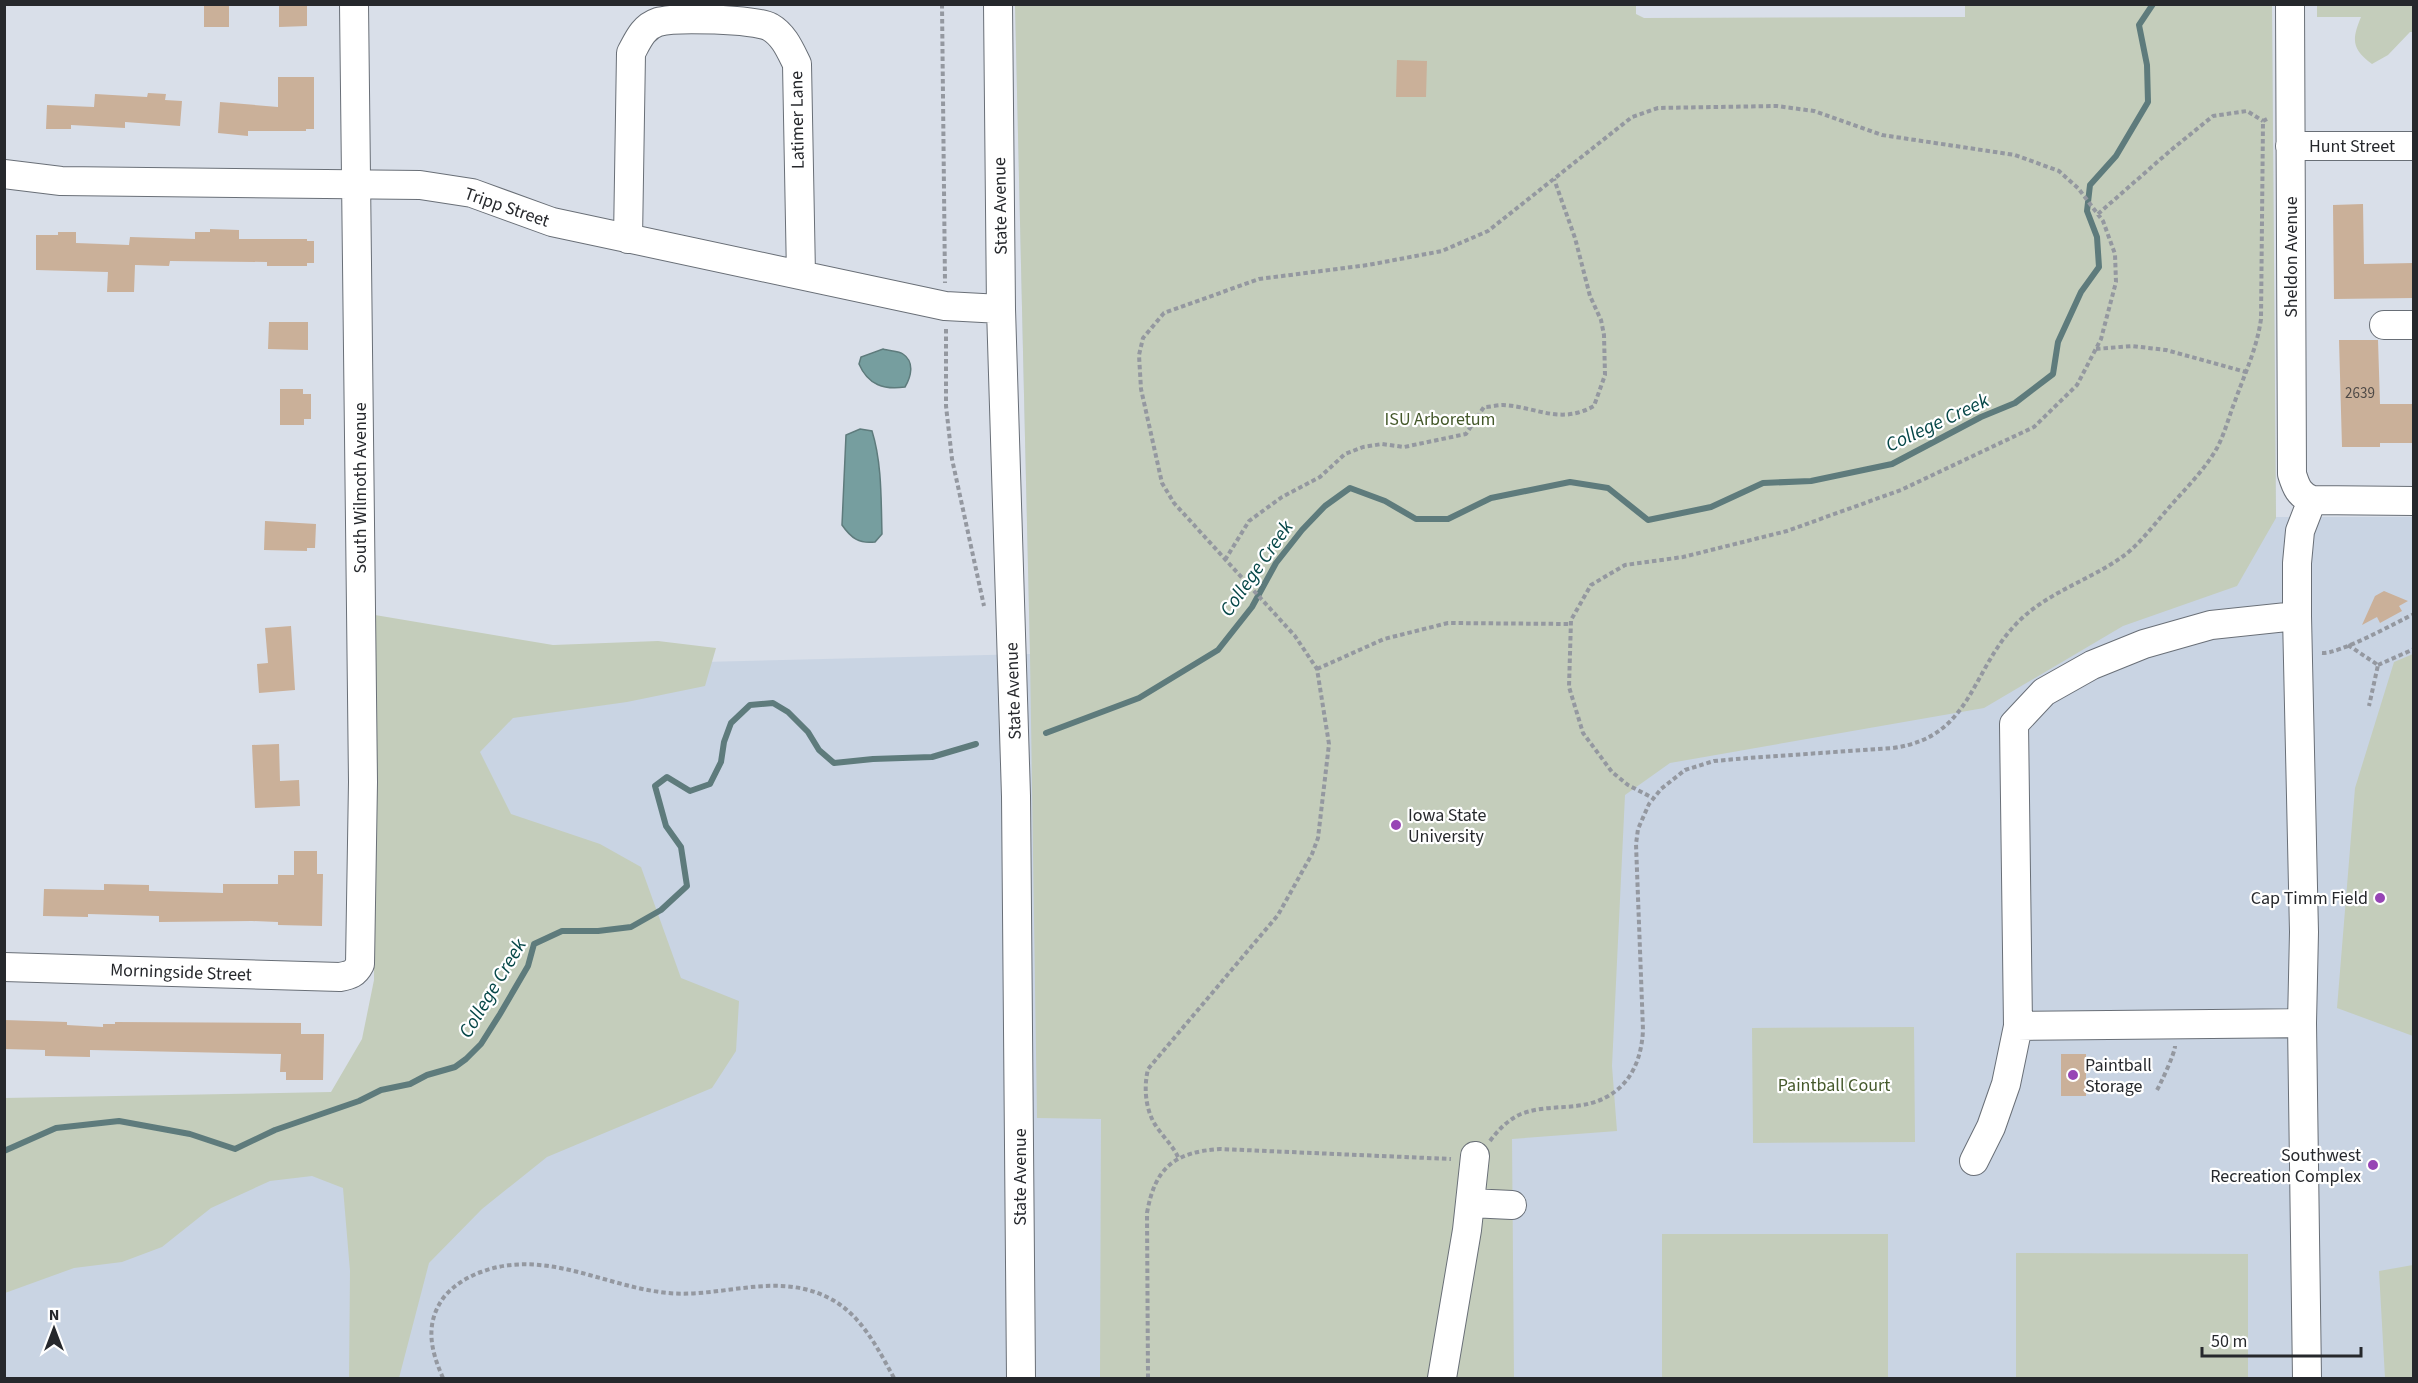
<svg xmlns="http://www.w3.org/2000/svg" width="2418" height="1383" viewBox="0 0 2418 1383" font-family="'Source Sans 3',sans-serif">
<rect width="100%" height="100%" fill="#d9dfe9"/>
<!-- built -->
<path fill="#c9d4e3" d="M1636,4v40l636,-39 4,512h137v861h-2408v-259l330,6 38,-42 8,-413 649,-16 -15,-649z"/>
<!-- green -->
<path fill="#c4cdbb" d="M1636,4v10l8,4 321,-1v-13l307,1 4,513 -39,68 -114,40 -139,82 -314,55 -45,32 -13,271 5,65 -105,8 2,239h-414l1,-259 -64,-1 -7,-464 -15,-649z
M2317,5h96v27h-3l-22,23 -16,9c-21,-15 -20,-25 -11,-47h-44z
M375,615l178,30 105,-4 58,7 -11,38 -78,16 -114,16 -33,34 31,62 89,30 41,23 40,111 58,23 -3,50 -24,37 -165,69 -65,52 -53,54 -30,115h-50l1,-107 -7,-83 -31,-12 -42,5 -59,27 -49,39 -40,15 -48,6 -69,25 -1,-195 327,-6 31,-53 12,-59z
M2413,654v382l-76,-28 18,-220 39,-126z
M1914,1027l1,115 -162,1 -1,-115z
M1662,1234h226v144h-226z
M2016,1253l232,1v124h-232z
M2413,1265v113h-28l-6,-107z"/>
<!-- water -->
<path fill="#769e9f" stroke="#5e7b7c" stroke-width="1.5" d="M883,349c6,2 16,2 20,5 12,8 8,23 2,33 -21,3 -37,-2 -46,-23l2,-7z
M860,429l12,2c10,32 9,69 10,103l-7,8c-16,2 -24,-4 -33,-17l4,-90z"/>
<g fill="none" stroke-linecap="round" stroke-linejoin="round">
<!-- stream -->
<path stroke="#5e7b7c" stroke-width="6" d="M1046,733l93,-35 79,-48 34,-43 24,-44 26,-33 23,-24 25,-18 35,13 31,18h32l43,-21 79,-16 38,6 40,32 63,-13 52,-24 48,-2 81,-17 89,-47 34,-14 38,-29 5,-32 23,-50 18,-25 -2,-30 -10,-26 3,-26 26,-29 32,-54 -1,-37 -8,-40 14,-21
M4,1151l52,-23 63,-7 71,13 45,15 40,-19 84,-29 22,-11 29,-6 17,-9 28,-8 11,-8 15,-15 19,-30 28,-48 6,-22 28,-13h36l33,-4 30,-17 26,-24 -6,-39 -15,-21 -11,-40 12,-9 23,14 20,-7 11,-22 3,-20 7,-19 19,-18 23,-2 15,9 20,20 11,18 15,13 39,-4 59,-2 44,-13"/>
</g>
<!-- building -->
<path fill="#cab099" d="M204,4h25v23h-25z
M279,4h28v22l-28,1z
M1397,60l30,1 -1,36h-30z
M278,77h36v52h-8v2h-58v5l-30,-3 2,-31 58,5z
M148,93l18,1 -1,6 17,1 -2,25 -55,-4v6l-54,-3v4h-25l1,-24 47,2 1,-13 52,3z
M2363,204l1,60 50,-1v35l-80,1 -1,-94z
M210,229l29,1v9h68v2h7v22h-7v3h-40v-4l-97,-1 -1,5 -34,-1 -1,27h-27l1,-20 -72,-2v-35h22v-3h18v11l53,2 1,-8 65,2v-7h15z
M269,322h39v28l-40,-1z
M2339,340h39l2,64h34v39h-34v4h-38z
M280,389h23v5h8v25h-7v6h-24z
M265,521l51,3 -1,24h-8v3l-43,-1z
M2384,591l24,10 -9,5 3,5 -22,12 -3,-6 -15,8 13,-29z
M291,626l4,64 -36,3 -2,-29 11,-1 -3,-35z
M279,744l1,37 19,-1 1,26 -45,2 -3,-63z
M294,851h23v23h6l-1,52 -44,-1v-3l-26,-1 -93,1v-6l-71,-2v3l-45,-1 1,-27 60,1v-6l45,1v6l74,2v-9h55v-9h16z
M4,1020l63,2v3l36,2v-3h12v-2l186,1v11h23l-1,46h-37v-8h-6l1,-18 -191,-4v7l-45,-1v-6l-41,-1z
M2061,1054h25v42h-25z"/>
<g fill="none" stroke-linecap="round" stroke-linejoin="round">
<defs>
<path id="minor" d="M998,4l3,305 15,487 5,582
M2290,4l2,470c4,13 7,21 20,26l102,1
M2290,146h124
M4,174l57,7 359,4 52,8 80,29 393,84 56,3
M628,239l3,-186c7,-13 12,-26 27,-31 17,-5 97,-3 112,5 14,8 20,23 27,37l4,211
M2384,325h30
M4,967l336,10c10,-2 15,-3 20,-13l3,-182 -9,-778
M2018,1026l284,-3
M1974,1161l17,-34 15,-43 12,-58 -4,-302 30,-32 48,-27 52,-21 67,-19 86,-9
M1470,1203l42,2
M1442,1378l25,-148 8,-74
M2307,1378l-5,-355 2,-91 -7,-316v-53l3,-32 12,-31"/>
</defs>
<!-- minor casing -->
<use href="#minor" stroke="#696f77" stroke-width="30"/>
<!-- path -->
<path stroke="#9498a0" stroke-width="4" stroke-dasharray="4.5 3" stroke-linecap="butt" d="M942,4l3,279
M2098,214l73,-64 42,-34 34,-5 16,10
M946,329v77l6,53 32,147
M2096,349l36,-3 34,4 80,22
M1225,560l24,-39 33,-24 38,-20 25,-23 18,-7 19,-3 22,3 62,-13 18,-27c6,0 13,-2 19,-2 34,2 57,20 91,1l11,-31 -1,-40 -3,-15 -11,-24 -15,-58 -21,-59
M2348,645l30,20 -9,41
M2322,653c18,1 73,-30 92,-39
M2378,665l36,-16
M1317,669l67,-30 64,-16 123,1
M2157,1090c4,-7 18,-37 18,-44
M1490,1141c9,-12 18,-21 31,-27 18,-7 37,-6 55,-8 44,-5 65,-34 67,-76l-7,-186 2,-15 11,-25 12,-15 24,-19 29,-9 34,-3 145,-10c80,-11 77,-78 125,-126 30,-30 70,-41 104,-65 17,-12 30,-30 44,-46 17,-20 38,-40 51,-63 8,-15 12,-32 18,-47 10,-28 22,-53 26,-82l2,-198 4,-2
M1178,1157c-6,-13 -18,-23 -25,-36 -8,-16 -9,-35 -5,-52l130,-154 34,-61 6,-16 11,-94 -12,-75 -22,-33 -121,-133 -12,-20 -21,-94 -2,-34 4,-17 21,-25 95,-34 109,-14 74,-14 46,-20 144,-114 26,-9 119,-2 37,5 68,24 133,20 44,16 19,17 25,33 12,33 1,28 -15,57 -24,46 -43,42 -133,63 -114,41 -104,26 -58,8 -34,20 -20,35 -2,67 14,46 29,39 16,13 25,13
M443,1378c-12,-27 -19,-54 1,-81 9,-11 23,-20 37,-25 64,-24 124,15 187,21 55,5 108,-22 161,5 32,16 49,51 65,80
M1148,1378l-1,-165c8,-46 28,-61 73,-64l231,10"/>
<!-- minor -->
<use href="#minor" stroke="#fff" stroke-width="28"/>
</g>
<!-- markers -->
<g fill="#9745b5" stroke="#fff" stroke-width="2">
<circle cx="1396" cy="825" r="6"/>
<circle cx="2380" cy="898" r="6"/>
<circle cx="2073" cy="1075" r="6"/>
<circle cx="2373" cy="1165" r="6"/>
</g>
<g text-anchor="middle" stroke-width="4.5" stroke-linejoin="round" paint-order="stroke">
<!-- number labels -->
<g font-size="15" fill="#4f4a47">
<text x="2360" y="398">2639</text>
</g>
<!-- street labels -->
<g font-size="18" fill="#26282c" stroke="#fff">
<text transform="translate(797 120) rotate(-91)" y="6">Latimer Lane</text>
<text x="2352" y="152">Hunt Street</text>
<text transform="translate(1000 206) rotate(-91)" y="6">State Avenue</text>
<text transform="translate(507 207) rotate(19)" y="6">Tripp Street</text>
<text transform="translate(2291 257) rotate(-90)" y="6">Sheldon Avenue</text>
<text transform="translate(360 488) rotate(-90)" y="6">South Wilmoth Avenue</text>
<text transform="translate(1013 691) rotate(-92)" y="6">State Avenue</text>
<text transform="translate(181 972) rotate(2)" y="6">Morningside Street</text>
<text transform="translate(1020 1177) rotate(-90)" y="6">State Avenue</text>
</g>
<!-- park labels -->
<g font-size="18" fill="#45592b" stroke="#fff">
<text x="1440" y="425">ISU Arboretum</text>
<text x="1834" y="1091">Paintball Court</text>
</g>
<!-- poi labels -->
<g font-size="18" fill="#26282c" stroke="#fff" text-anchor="start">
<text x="1408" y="821">Iowa State<tspan x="1408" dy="21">University</tspan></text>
<text x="2368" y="904" text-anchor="end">Cap Timm Field</text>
<text x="2085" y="1071">Paintball<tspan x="2085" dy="21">Storage</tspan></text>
<text x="2361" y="1161" text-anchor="end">Southwest<tspan x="2361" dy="21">Recreation Complex</tspan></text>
</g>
<!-- water labels -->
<g font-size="20" font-style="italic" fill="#064748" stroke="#fff">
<text transform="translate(1937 422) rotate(-25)" y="7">College Creek</text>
<text transform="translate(1256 568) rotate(-55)" y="7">College Creek</text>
<text transform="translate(492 988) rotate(-59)" y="7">College Creek</text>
</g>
</g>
<!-- border -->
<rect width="2418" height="1383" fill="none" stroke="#26282c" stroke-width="12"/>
<!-- north arrow -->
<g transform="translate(54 1329)" stroke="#ffffff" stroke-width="4.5" paint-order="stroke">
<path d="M0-4.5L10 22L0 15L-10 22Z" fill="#26282c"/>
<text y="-9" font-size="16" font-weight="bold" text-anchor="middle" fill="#26282c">N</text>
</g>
<!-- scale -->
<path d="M2202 1347v9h159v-9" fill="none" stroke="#26282c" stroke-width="3"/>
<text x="2211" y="1347" font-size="18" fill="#26282c" stroke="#ffffff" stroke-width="4.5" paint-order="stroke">50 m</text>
</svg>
